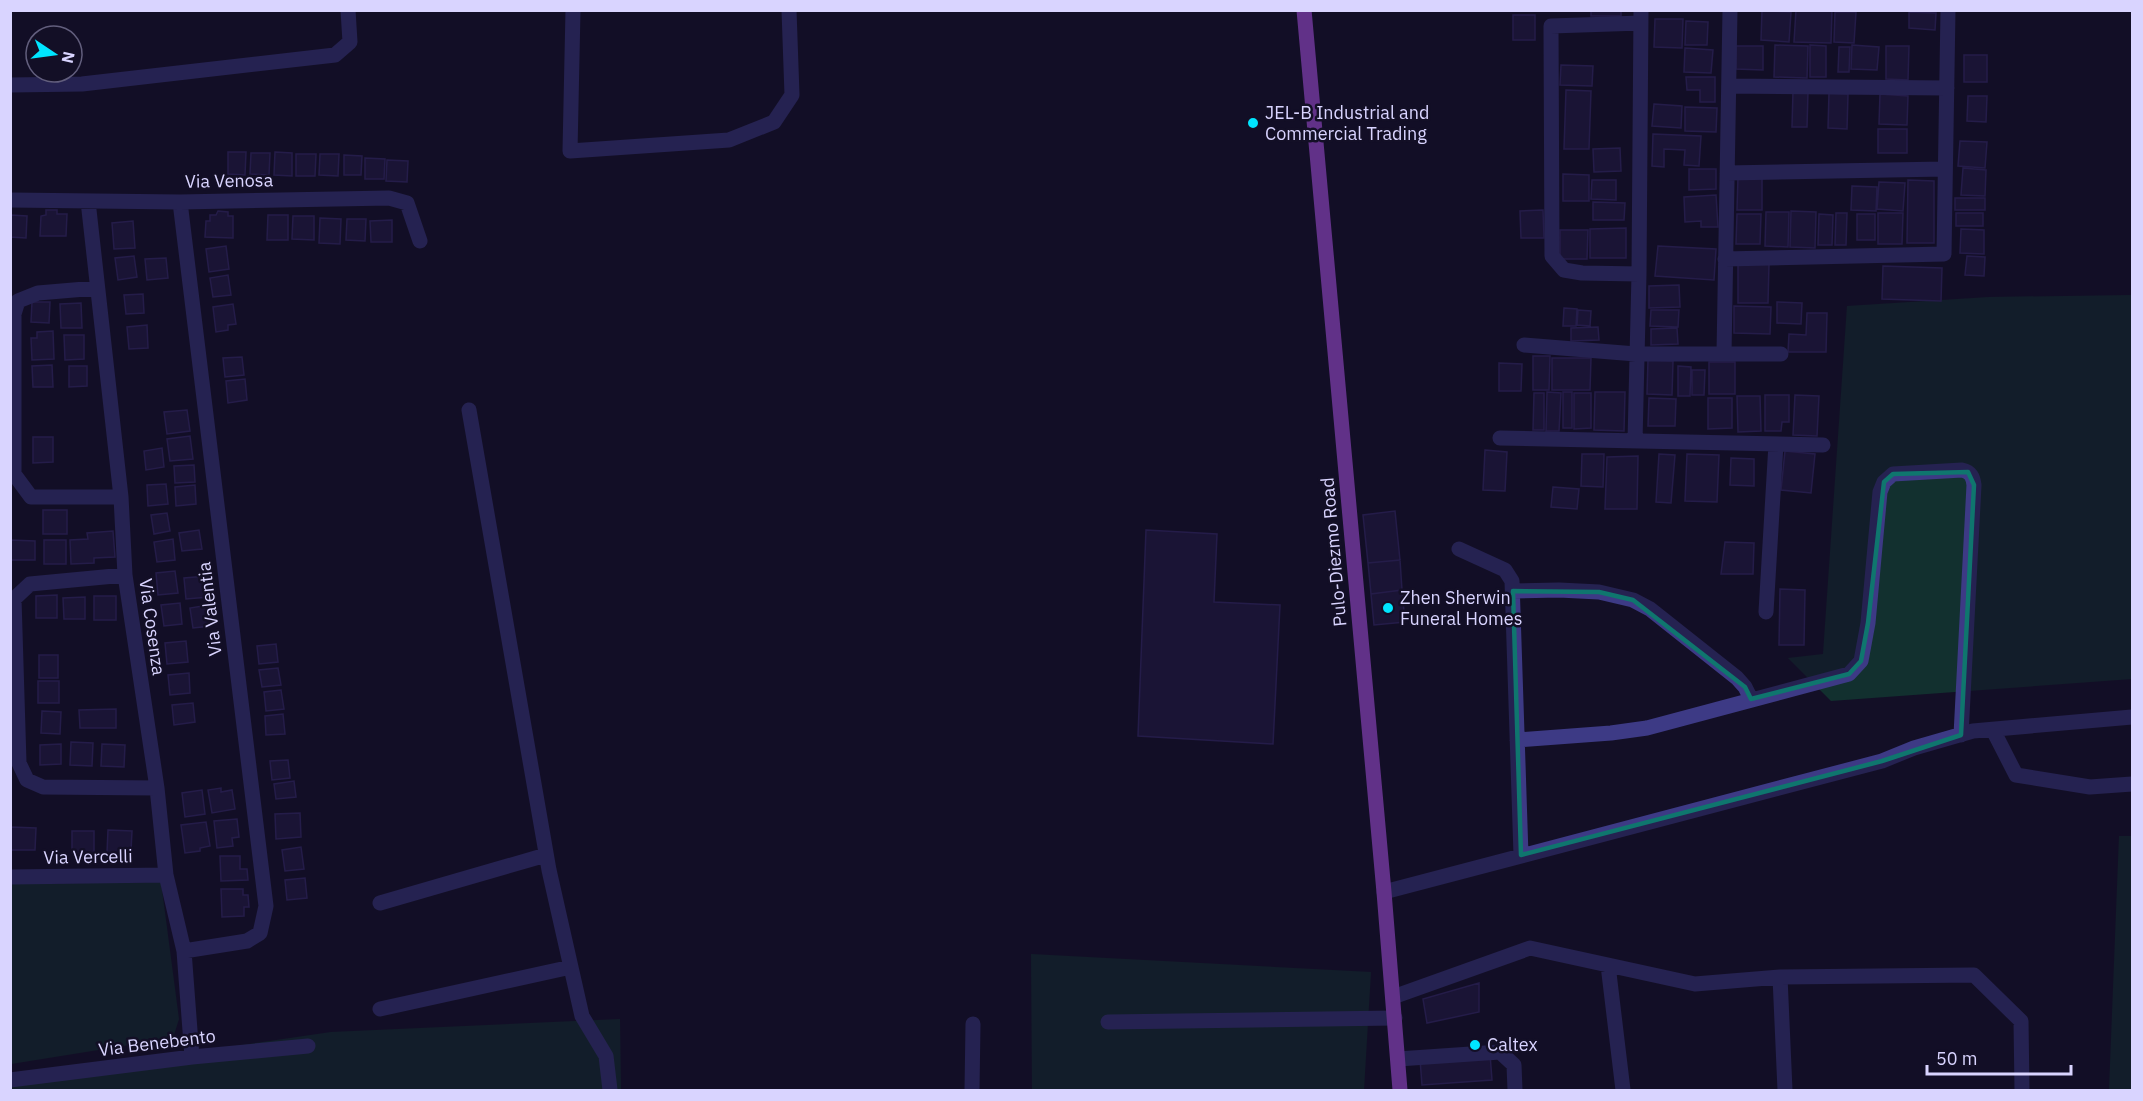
<svg xmlns="http://www.w3.org/2000/svg" width="2143" height="1101" viewBox="0 0 2143 1101" font-family="'IBM Plex Sans',sans-serif">
<rect width="100%" height="100%" fill="#130f26"/>
<!-- green -->
<path fill="#12302f" d="M2132,295v384l-301,22 -43,-43 35,-4 24,-348 142,-9z
M2119,836h13v254h-23z
M161,882l18,137 -6,19 -162,26v-180z
M1031,954l340,18 -7,118h-332z
M620,1019l1,71h-610l-1,-11 321,-47z"/>
<!-- building -->
<path fill="#241b47" stroke="#3b2d73" stroke-width="1.5" d="M1591,10h30v6h-30z
M1796,10h36l-1,33 -37,-1z
M1762,11l29,1 -2,30 -28,-2z
M1835,12h21l-2,31 -20,-1z
M1909,12l27,1 -1,17 -26,-2z
M1513,15h22v25h-22z
M1655,19h28l-1,29 -28,-1z
M1686,21l22,1 -1,23h-22z
M1775,45l33,1 -1,32 -33,-1z
M1810,45l16,1v31h-16z
M1852,45l27,2 -2,23 -26,-1z
M1736,46h27v24l-27,-1z
M1886,46h23l-1,34 -22,-1z
M1839,47h11l-1,25h-11z
M1685,48l28,2 -2,23 -27,-1z
M1964,55h23v27h-23z
M1561,65l32,1 -1,20 -32,-1z
M1686,77h29v25h-15v-12h-13z
M1566,90l25,1 -2,58h-25z
M1793,91h15l-1,36h-15z
M1829,93l19,1 -1,35 -19,-1z
M1880,94l28,2 -1,29 -28,-1z
M1968,96h19l-1,26 -19,-1z
M1654,104l28,2 -1,22 -29,-2z
M1685,107l32,1 -1,24 -31,-1z
M1878,129h29v24h-29z
M1653,134l48,2 -2,30 -15,-1 1,-15 -21,-1v18l-12,-1z
M1960,141l27,1 -2,26 -27,-2z
M1620,148l1,23 -27,1 -1,-23z
M228,152h18l-1,23 -17,-1z
M275,152l17,1v23l-18,-1z
M251,153h19l-1,22 -19,-1z
M296,154h20l-1,22h-19z
M320,154h19l-1,22 -19,-1z
M344,155l18,1 -1,19h-17z
M365,158l20,1 -1,20h-19z
M387,160l21,1 -1,21 -21,-1z
M1963,168l23,2 -1,26 -24,-1z
M1689,169h27v20l-27,1z
M1563,174l26,1v26h-26z
M1738,177h24v33h-25z
M1592,180h24v20l-25,-1z
M1908,180l26,1v62h-27z
M1879,182l26,1 -2,28 -26,-2z
M1852,186l25,1 -1,24 -25,-1z
M1716,195l2,32h-17v-6l-16,1 -1,-25z
M1955,198h30v12h-30z
M1593,202l32,1 -1,17h-31z
M46,210h11v4h10l-1,22h-26l1,-20 5,-1z
M1543,210l1,28h-23l-1,-27z
M218,211l10,1v4h5v22l-28,-1 1,-16h4v-6h6z
M1791,211l25,1 -1,36 -25,-1z
M1766,212h23l-1,35 -23,-1z
M1836,213h11l-1,32h-11z
M1878,213h25l-1,31h-24z
M1956,213h27v13h-27z
M1737,214h24l-1,30h-24z
M1819,214l14,1 -1,30h-14z
M1857,214h18v26h-18z
M10,215l17,1 -1,22 -16,-1z
M268,215h20v25h-21z
M293,216h21v24l-22,-1z
M320,218l21,1 -1,25 -21,-1z
M347,219h19l-1,22 -19,-1z
M392,220v22h-21l-1,-21z
M133,221l2,27 -21,1 -2,-26z
M1626,228v30h-36v-29z
M1961,229l23,1v24l-24,-1z
M1560,230h28l-1,29h-27z
M226,246l3,23 -20,3 -3,-23z
M1658,246l58,3 -2,31 -59,-4z
M134,256l3,21 -19,3 -3,-22z
M1967,256l18,1 -1,19 -19,-1z
M166,258l2,20 -21,2 -2,-21z
M1738,264h31l-1,39h-30z
M1883,266l59,2 -1,33 -59,-2z
M228,275l3,20 -18,2 -3,-19z
M1679,285l1,22 -31,1v-22z
M143,294l1,19 -18,1 -2,-19z
M32,302h18l-1,21 -18,-1z
M1777,302l25,1 -1,21 -24,-1z
M81,303l1,25h-21l-1,-24z
M233,304l3,20 -8,1v5l-12,2 -3,-25z
M1734,306l37,1 -1,27 -36,-1z
M1564,308l13,1 -1,17h-13z
M1578,310l13,1 -1,15 -13,-1z
M1651,310h28l-1,17 -28,-1z
M1807,313h20l-1,39h-38l1,-18 17,1z
M147,325l1,23 -19,1 -2,-22z
M1598,327l1,13 -28,1v-13z
M1677,328l1,16 -27,1v-16z
M53,331l1,28 -22,1 -1,-22h6v-6z
M64,335h20v24l-19,1z
M1533,356h17l-1,34h-16z
M242,357l2,18 -19,2 -2,-19z
M1552,358h39l-1,32h-38z
M1648,360l25,1 -1,34 -25,-1z
M1709,362h26v32h-26z
M1499,363l23,1 -1,27h-22z
M52,365l1,22h-20l-1,-21z
M69,366h18v20l-18,1z
M1678,366l13,1 -1,29h-12z
M1692,370h13l-1,25h-12z
M245,379l2,21 -19,3 -2,-22z
M1547,392l14,1 -2,38h-13z
M1563,392h9v36h-9z
M1595,392h30l-1,39 -30,-1z
M1534,393h10v37h-11z
M1574,393h17v35l-17,1z
M1765,395h24v27h-7l-1,9h-16z
M1795,395l24,1 -2,40 -24,-1z
M1737,396h23l1,35 -23,1z
M1649,398l27,1 -1,27h-27z
M1708,398h24v30l-24,1z
M187,410l3,21 -23,3 -3,-22z
M190,436l3,23 -23,2 -3,-22z
M33,437h20v25l-20,1z
M162,448l2,19 -18,3 -2,-19z
M1485,450l22,2 -2,39 -22,-1z
M1785,451l30,3 -4,39 -30,-3z
M1582,454h22l-1,33 -22,-1z
M1659,454l16,1 -4,48 -15,-1z
M1687,454l32,1 -2,47 -32,-1z
M1638,456l-1,53h-32l2,-52z
M1731,458l23,1v27l-24,-1z
M194,465l1,17 -20,1 -1,-17z
M166,484l2,20 -20,2 -1,-21z
M195,485l1,19 -20,2 -1,-19z
M1553,487l26,2 -2,20 -26,-2z
M43,510h24v24h-24z
M1395,511l5,49 -32,3 -5,-48z
M167,513l3,18 -16,3 -3,-19z
M199,530l3,19 -20,2 -3,-18z
M1146,530l71,4 -3,68 66,3 -7,139 -135,-8z
M113,531l2,26 -21,1v5l-23,1 -1,-24 18,-1 -1,-6z
M173,539l2,21 -18,2 -3,-20z
M10,540l25,1v19h-25z
M44,540h22v24h-22z
M1725,542l29,1 -1,31h-32z
M1400,560l2,30 -31,4 -3,-31z
M175,571l3,22 -20,2 -2,-22z
M207,576l2,21 -23,2 -2,-21z
M1780,589l25,1 -1,55h-25z
M1402,590l3,32 -31,3 -3,-31z
M57,595v23h-21v-22z
M94,596h22v24h-22z
M85,597v22h-21l-1,-21z
M180,603l2,21 -18,2 -3,-21z
M208,605l3,21 -18,2 -3,-20z
M186,641l2,21 -21,2 -2,-21z
M276,644l2,18 -19,2 -2,-18z
M39,655h19v23h-19z
M278,668l3,17 -19,2 -3,-17z
M189,673l1,20 -20,2 -2,-20z
M38,681h21v22h-21z
M281,690l3,19 -18,2 -2,-19z
M193,703l2,19 -21,3 -2,-20z
M116,709v19h-36l-1,-18z
M42,711l19,1 -1,22 -19,-1z
M283,714l2,20 -19,1 -1,-19z
M71,742l22,1 -1,23 -22,-1z
M61,744v20l-21,1v-20z
M102,744l23,1 -1,22 -23,-1z
M288,760l2,18 -18,2 -2,-19z
M294,781l2,16 -20,2 -2,-15z
M221,788v4l11,-2 3,19 -23,4 -4,-23z
M202,790l3,24 -20,3 -3,-24z
M300,813l1,24 -25,2 -1,-25z
M237,819l2,18 -7,1 1,8 -16,2 -3,-27z
M206,822l4,24 -10,2v3l-15,2 -4,-28z
M10,827l26,1 -1,22h-25z
M108,830l24,1 -1,19h-5l-1,11 -12,-1 1,-6 -7,-1z
M72,831h22v22h-22z
M301,847l3,22 -19,2 -3,-21z
M220,856h20v13h7l1,11 -27,1z
M305,878l2,20 -20,2 -2,-20z
M221,889h22v6h5l1,12h-5v9l-22,1z
M1479,983v29l-52,11 -4,-24z
M1490,1054l2,26 -70,5 -2,-26z"/>
<g fill="none" stroke-linecap="round" stroke-linejoin="round">
<!-- minor -->
<path stroke="#3d3a85" stroke-width="15" d="M573,10l-3,141 159,-11 45,-18 18,-27 -3,-85
M10,85l72,-1 253,-29 15,-13 -2,-32
M1729,86l218,2
M1727,173l217,-4
M10,200l170,2 209,-4 18,5 13,38
M88,201l33,296 4,78 32,213 9,87 18,76 8,106
M180,202l86,704 -6,27 -13,8 -63,10
M1725,259l219,-5 4,-244
M1639,274l-57,-1 -18,-3 -12,-14 -1,-230 90,-3
M97,288l-59,5 -20,8 -4,13v160l17,23h90
M1524,345l112,9h145
M1724,354l6,-344
M469,410l80,460 33,146 24,40 4,34
M1500,438l323,7
M1635,441l4,-167 2,-264
M1459,549l46,21 7,11 9,274
M125,575l-95,9 -16,15 5,164 8,17 16,7 114,1
M1513,591l46,-1 40,2 34,8 17,9 87,69 8,9 6,12
M1766,612l10,-168
M1993,730l23,45 74,12 42,-3
M1517,740l94,-7 36,-5 202,-54 12,-13 7,-38 12,-131 4,-10 9,-8 69,-4c9,2 11,7 12,15l-13,250
M10,877l156,-2
M1384,892l498,-131 32,-13 59,-17 159,-14
M380,903l166,-48
M1608,965l15,125
M1780,977l5,113
M1393,997l137,-49 165,36 85,-7 194,-2 47,46 1,69
M380,1009l191,-42
M1108,1022l287,-4
M1398,1059l102,-7 14,13 1,25
M10,1080l182,-23 116,-11
M972,1090l1,-66"/>
<!-- major -->
<path stroke="#c25bff" stroke-width="15" d="M1304,10l80,882 16,198"/>
</g>
<!-- marked area -->
<path d="M0 0H2143V1101H0ZM1968,472l6,13 -13,250 -79,26 -361,94 -8,-264 86,1 34,8 112,87 6,12 98,-25 12,-13 7,-38 16,-141 9,-8z" fill="#130f26" fill-opacity=".55" fill-rule="evenodd"/>
<path fill="none" stroke="#0f766e" stroke-width="4.5" stroke-linejoin="round" d="M1968,472l6,13 -13,250 -79,26 -361,94 -8,-264 86,1 34,8 112,87 6,12 98,-25 12,-13 7,-38 16,-141 9,-8z"/>
<!-- markers -->
<g fill="#00e5ff" stroke="#130f26" stroke-width="2">
<circle cx="1253" cy="123" r="6"/>
<circle cx="1388" cy="608" r="6"/>
<circle cx="1475" cy="1045" r="6"/>
</g>
<g text-anchor="middle" stroke-width="5" stroke-linejoin="round" paint-order="stroke">
<!-- poi labels -->
<g font-size="18" fill="#d9d4ff" stroke="#130f26" text-anchor="start">
<text x="1265" y="119">JEL-B Industrial and<tspan x="1265" dy="21">Commercial Trading</tspan></text>
<text x="1400" y="604">Zhen Sherwin<tspan x="1400" dy="21">Funeral Homes</tspan></text>
<text x="1487" y="1051">Caltex</text>
</g>
<!-- street labels -->
<g font-size="18" fill="#d9d4ff" stroke="#130f26">
<text transform="translate(229 181) rotate(-1)" y="6">Via Venosa</text>
<text transform="translate(1334 552) rotate(-95)" y="6">Pulo-Diezmo Road</text>
<text transform="translate(210 609) rotate(-97)" y="6">Via Valentia</text>
<text transform="translate(152 627) rotate(82)" y="6">Via Cosenza</text>
<text transform="translate(88 857) rotate(-1)" y="6">Via Vercelli</text>
<text transform="translate(157 1043) rotate(-7)" y="6">Via Benebento</text>
</g>
</g>
<!-- border -->
<rect width="2143" height="1101" fill="none" stroke="#d9d4ff" stroke-width="24"/>
<!-- north arrow -->
<g transform="translate(54 54) rotate(103)"><circle r="28" fill="#130f26" stroke="#625e7d" stroke-width="1.5"/>
<path d="M0-4.5L10 22L0 15L-10 22Z" fill="#00e5ff"/>
<text y="-9" font-size="16" font-weight="bold" text-anchor="middle" fill="#d9d4ff">N</text>
</g>
<!-- scale -->
<path d="M1927 1065v9h144v-9" fill="none" stroke="#d9d4ff" stroke-width="3"/>
<text x="1936" y="1065" font-size="18" fill="#d9d4ff" stroke="#130f26" stroke-width="4.5" paint-order="stroke">50 m</text>
</svg>
